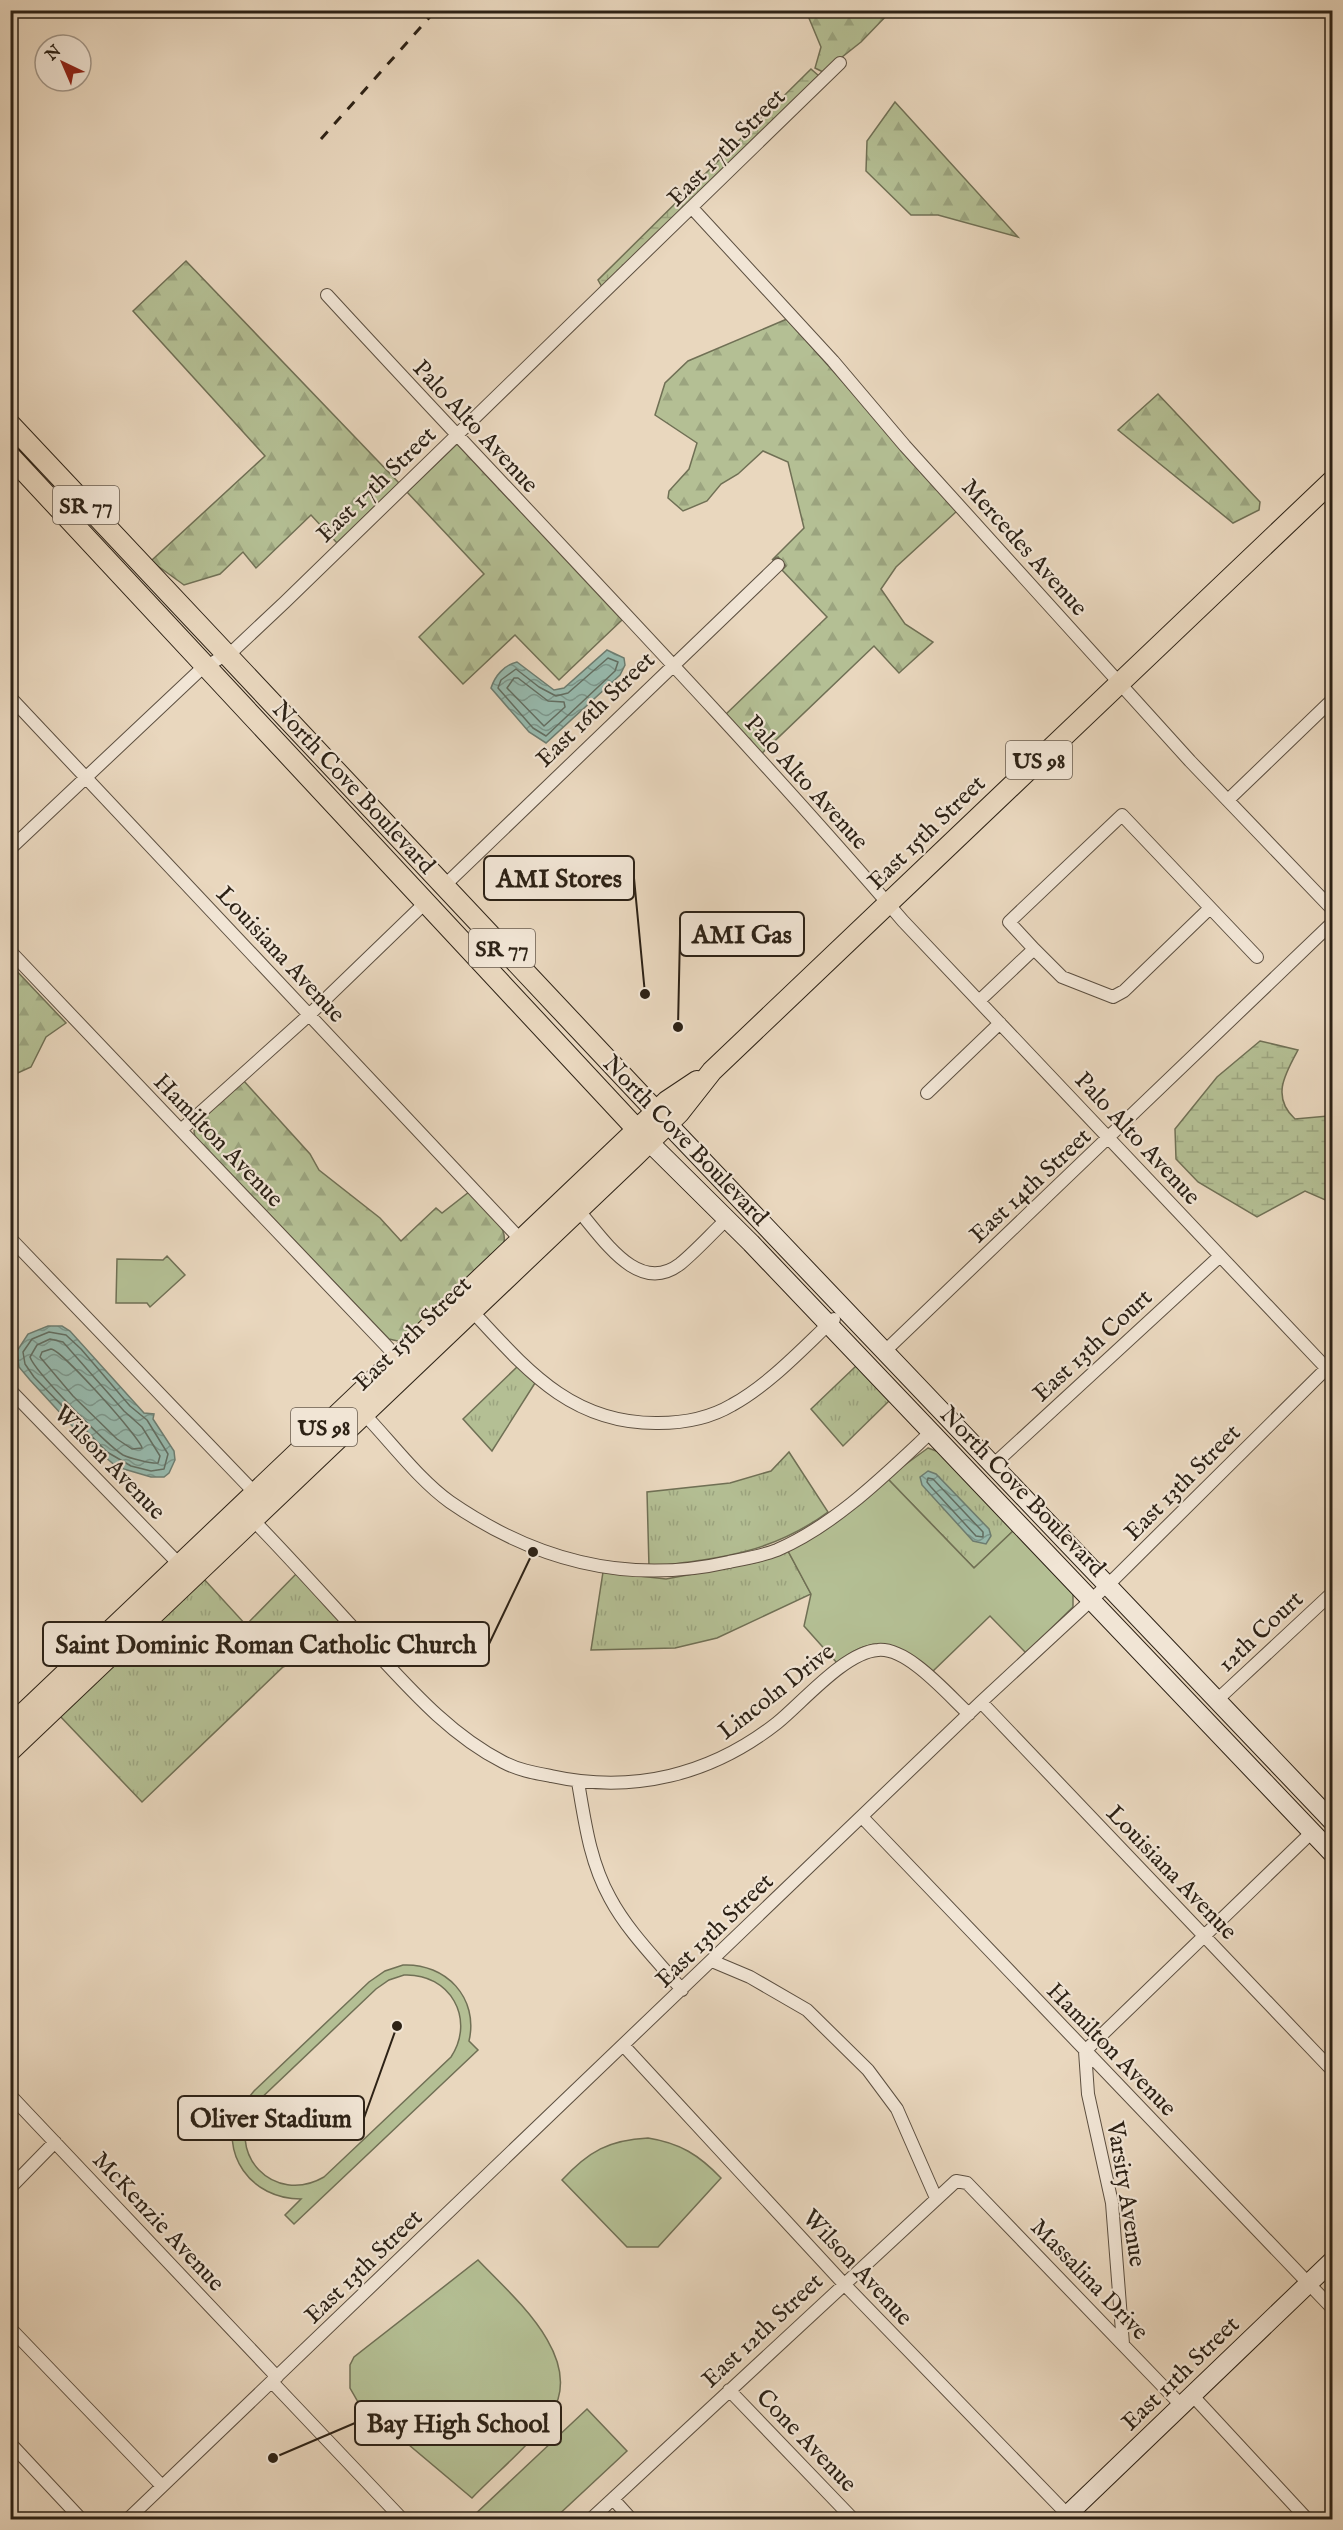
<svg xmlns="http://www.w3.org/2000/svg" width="1343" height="2530" viewBox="0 0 1343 2530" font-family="'IM FELL English',serif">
<defs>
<pattern id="grass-tufts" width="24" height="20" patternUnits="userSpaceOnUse" patternTransform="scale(1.5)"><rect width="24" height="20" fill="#b4bf94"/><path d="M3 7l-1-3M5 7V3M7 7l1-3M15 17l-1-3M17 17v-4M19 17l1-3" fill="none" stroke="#9ba47f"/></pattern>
<pattern id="forest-firs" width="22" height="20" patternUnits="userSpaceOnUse" patternTransform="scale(1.5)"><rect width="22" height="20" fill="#b4bf94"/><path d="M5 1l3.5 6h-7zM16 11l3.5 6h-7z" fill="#9ba47f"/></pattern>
<pattern id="wetland-marsh" width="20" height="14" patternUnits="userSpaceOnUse" patternTransform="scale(1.5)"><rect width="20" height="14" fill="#b4bf94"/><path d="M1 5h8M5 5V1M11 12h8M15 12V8" fill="none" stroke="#9ba47f"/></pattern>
<pattern id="water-waves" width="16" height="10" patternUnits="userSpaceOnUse" patternTransform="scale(1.5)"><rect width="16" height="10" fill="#97baae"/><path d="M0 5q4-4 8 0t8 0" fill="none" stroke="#7c978d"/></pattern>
</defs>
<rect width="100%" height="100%" fill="#e9d7be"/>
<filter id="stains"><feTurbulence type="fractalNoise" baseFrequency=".00333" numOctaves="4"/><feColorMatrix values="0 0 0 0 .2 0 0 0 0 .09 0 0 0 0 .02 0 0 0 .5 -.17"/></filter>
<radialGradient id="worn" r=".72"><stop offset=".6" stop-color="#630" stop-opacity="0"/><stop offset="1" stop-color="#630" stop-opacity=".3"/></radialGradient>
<!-- grass -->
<path fill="url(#grass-tufts)" stroke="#707055" stroke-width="1.5" d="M518,1366l17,17 -43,68 -29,-32z
M856,1366l33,35 -46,45 -32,-37z
M928,1448l11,4 74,79 -39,37 -87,-90z
M789,1452l39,60c-57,42 -112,47 -179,55l-2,-75 83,-9 41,-12z
M788,1551l23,43 -94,44 -42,10 -84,2 12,-78 63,7 92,-17z
M296,1574l61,66 -34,10 -40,17 -141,135 -83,-87 144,-137 43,47z"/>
<!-- forest -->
<path fill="url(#forest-firs)" stroke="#707055" stroke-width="1.5" d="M806,11h85l-30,31 -38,30 -8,-4 6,-21z
M895,102l123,135 -80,-22h-27l-45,-44 1,-30z
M186,261l213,222 -62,60 -26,-28 -55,53 -13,-16 -23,22 -36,11 -33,-24 114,-105 -132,-145z
M787,319l170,192 -61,56 -15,22 24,35 28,18 -34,31 -25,-27 -115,110 -34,-41 102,-98 -45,-47 4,-4 -8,-9 -6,3 32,-32 -16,-66 -25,-11 -25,23 -17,10 -14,17 -24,10 -15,-13 1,-7 20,-22 8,-26 -42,-28 10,-32 23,-22z
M1158,394l102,108 -1,8 -26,13 -115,-93z
M457,444l165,176 -63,60 -44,-45 -52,49 -44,-47 65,-63 -77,-82z
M11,965l55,58 -20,14 -15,30 -20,9z
M243,1080l67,74 9,16 61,48 21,23 35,-33 6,5 27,-21c14,14 44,35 33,56l-100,94 -13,-3 -194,-202 -1,-6 3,-8z"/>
<!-- wetland -->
<path fill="url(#wetland-marsh)" stroke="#707055" stroke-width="1.5" d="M811,69l8,7 -217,211 -4,-7z
M1260,1041l38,9c-13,24 -27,47 -3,69l33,-3 4,3v87l-4,-5 -23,-10 -48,26 -59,-35 -22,-23 -1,-30 42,-52z"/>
<!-- park -->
<path fill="#b4bf94" stroke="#707055" stroke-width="1.5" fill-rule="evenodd" d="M167,1256l18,19 -35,32 -3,-4h-31l1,-44 46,1z
M887,1478l87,90 39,-37 60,63v13l-47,46 -36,-37 -58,56c-38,-25 -53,-43 -95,-9l-33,-37 7,-32 -23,-43z
M403,1965c43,-2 76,33 66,76l9,9 -184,174 -9,-9 16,-16c-50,0 -83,-45 -63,-93l3,1 13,-16 115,-109 16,-11zM404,1975c46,-2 72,44 47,82l-127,120c-50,29 -101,-24 -69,-73l121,-115 13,-9z
M648,2138c32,5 51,17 73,40l-63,69h-31l-65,-67c27,-29 47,-40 86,-42z
M478,2260c34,36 109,98 73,154 -20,31 -53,57 -79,84l-114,-96 -8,-14v-23l4,-8z
M587,2409l40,42 -73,68h-84z"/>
<!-- water -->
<path fill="url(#water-waves)" stroke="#6d7d71" stroke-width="1.5" d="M607,650l17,8 1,7 -5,10 -74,68 -17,-11 -38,-44c4,-12 13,-23 26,-26l37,28 10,-2z
M48,1326h14l8,5 74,82 10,1 -1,5 21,32 1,9 -6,13 -5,4h-13l-34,-10 -32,-27 -55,-60 -11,-13 -2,-16 11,-17z
M928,1471l8,3 53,55 2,7 -5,8 -13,-3 -51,-56 -2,-8z"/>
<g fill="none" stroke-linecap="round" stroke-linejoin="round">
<!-- shore -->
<path stroke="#626e62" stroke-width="1.5" d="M608,658l10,4 -3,9 -69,65 -13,-8 -35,-40 3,-8 15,-11 23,18 17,9 12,-3z
M514,678h4l30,23 16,1 1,5 -21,19 -37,-38z
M49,1332l17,3 15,14 49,57 17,14 21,34 -4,15 -13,2 -20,-5 -24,-14 -73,-75 -9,-13 -2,-12 9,-13z
M50,1339l13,3 61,69 18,16 18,29 -2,7c-6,1 -29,-5 -35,-8 -16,-10 -88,-83 -93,-98l7,-12z
M51,1349c10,0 91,91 91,99l-10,1 -15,-10 -44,-43 -33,-39 2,-5z
M928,1478l5,1 50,53v5l-7,-1 -45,-49 -4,-5z"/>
<defs>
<path id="minor" d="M693,209l140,152 72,85 285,315 142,148
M327,295c192,209 391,411 576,626l429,453
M10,697l511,543
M1228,800l104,-100
M10,849l189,-178 36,-22 50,-47 555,-539
M444,886l334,-321
M1034,949l28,28 51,20 11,-6 86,-83
M10,951l387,406
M979,1001l55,-52 -25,-27 113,-107 135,142
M927,1093l73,-70
M181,1130l129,-116 115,-111
M578,1210c25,28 60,86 102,54 16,-13 31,-30 47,-45
M10,1238l245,255
M472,1311c54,58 99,113 186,112 26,0 52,-5 74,-18 38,-21 71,-57 102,-86
M884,1352l448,-429
M10,1390l169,174
M364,1414c27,28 55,66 86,88 84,58 178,83 279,60 15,-3 33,-6 48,-12 58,-25 108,-75 154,-118
M993,1465l227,-209
M253,1520c40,41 78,84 117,126 40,43 80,89 133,116 15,8 32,11 48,14 82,18 160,-1 226,-53 26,-21 68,-71 101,-73 30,-3 71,46 91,64
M1217,1700l115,-107
M981,1702l351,368
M578,1782c7,41 12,80 32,116 18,34 48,63 72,92
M862,1817l470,491
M712,1961l38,16 57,33 61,60 29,39 39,89
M623,2045l220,238 224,231
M10,2095l267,282
M10,2188l45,-46
M10,2328l152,158
M1123,2344l-11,-141 -24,-109 -3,-43 227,-219
M272,2382l131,138
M729,2390l125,130
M1192,2395l116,125
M10,2443l72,77
M613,2499l19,21
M127,2520l854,-818 134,-124 212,-210
M590,2520l366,-339 11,2 214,222"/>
<path id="secondary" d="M668,1124l664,697
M649,1142l102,101 581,610
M1062,2520l270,-259"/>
<path id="primary" d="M10,424l658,700
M10,456l635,682
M10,1726l657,-625 30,-20
M10,1751l624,-594 45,-44 33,-42 620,-590"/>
</defs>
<!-- minor casing -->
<use href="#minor" stroke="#5c4f40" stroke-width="14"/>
<!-- secondary casing -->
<use href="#secondary" stroke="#2d2216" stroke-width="20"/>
<!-- primary casing -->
<use href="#primary" stroke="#2d2216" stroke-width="22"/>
<!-- minor -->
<use href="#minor" stroke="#f1e5d5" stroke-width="12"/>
<!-- secondary -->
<use href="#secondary" stroke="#f1e5d5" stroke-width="18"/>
<!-- primary -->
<use href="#primary" stroke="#e9d7be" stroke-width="20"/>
<!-- rail -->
<path stroke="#2d2216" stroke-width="3" stroke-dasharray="10 10" stroke-linecap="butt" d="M321,139l115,-129"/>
</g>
<g text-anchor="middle" stroke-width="4.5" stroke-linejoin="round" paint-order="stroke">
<!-- shield labels -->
<g fill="#f1e5d5" stroke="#685c4f" stroke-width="1.5">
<rect x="53" y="486" width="66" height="38" rx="4.5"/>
<rect x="1006" y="741" width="66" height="38" rx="4.5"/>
<rect x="469" y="929" width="66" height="38" rx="4.5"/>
<rect x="291" y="1408" width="66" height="38" rx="4.5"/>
</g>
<g font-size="22" font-weight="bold" fill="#2d2216">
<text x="86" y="513">SR 77</text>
<text x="1039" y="768">US 98</text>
<text x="502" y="956">SR 77</text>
<text x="324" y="1435">US 98</text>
</g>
<!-- street labels -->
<g font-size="24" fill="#2d2216" stroke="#f1e5d5">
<text transform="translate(726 147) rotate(-45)" y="8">East 17th Street</text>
<text transform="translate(476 426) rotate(47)" y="8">Palo Alto Avenue</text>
<text transform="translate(376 484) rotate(-44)" y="8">East 17th Street</text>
<text transform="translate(1025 547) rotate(48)" y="8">Mercedes Avenue</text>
<text transform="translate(595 709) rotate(-44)" y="8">East 16th Street</text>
<text transform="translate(807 782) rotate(48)" y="8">Palo Alto Avenue</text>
<text transform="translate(354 787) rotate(47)" y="8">North Cove Boulevard</text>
<text transform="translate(926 832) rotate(-44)" y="8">East 15th Street</text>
<text transform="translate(281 954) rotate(47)" y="8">Louisiana Avenue</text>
<text transform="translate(1138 1138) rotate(47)" y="8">Palo Alto Avenue</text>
<text transform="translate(219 1140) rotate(46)" y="8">Hamilton Avenue</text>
<text transform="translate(686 1140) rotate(46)" y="8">North Cove Boulevard</text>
<text transform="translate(1030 1185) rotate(-43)" y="8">East 14th Street</text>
<text transform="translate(412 1333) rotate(-44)" y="8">East 15th Street</text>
<text transform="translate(1092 1345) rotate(-43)" y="8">East 13th Court</text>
<text transform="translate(110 1462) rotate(46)" y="8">Wilson Avenue</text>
<text transform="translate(1182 1482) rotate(-45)" y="8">East 13th Street</text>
<text transform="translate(1023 1491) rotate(46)" y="8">North Cove Boulevard</text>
<text transform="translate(1260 1631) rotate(-43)" y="8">12th Court</text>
<text transform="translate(776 1691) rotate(-38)" y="8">Lincoln Drive</text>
<text transform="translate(1172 1872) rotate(46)" y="8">Louisiana Avenue</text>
<text transform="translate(714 1930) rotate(-44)" y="8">East 13th Street</text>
<text transform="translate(1112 2049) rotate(46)" y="8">Hamilton Avenue</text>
<text transform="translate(1127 2194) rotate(81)" y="8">Varsity Avenue</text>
<text transform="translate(159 2221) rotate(47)" y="8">McKenzie Avenue</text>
<text transform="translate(363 2266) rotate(-44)" y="8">East 13th Street</text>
<text transform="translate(858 2267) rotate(47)" y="8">Wilson Avenue</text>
<text transform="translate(1090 2279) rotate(46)" y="8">Massalina Drive</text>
<text transform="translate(762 2330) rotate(-43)" y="8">East 12th Street</text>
<text transform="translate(1180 2373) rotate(-44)" y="8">East 11th Street</text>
<text transform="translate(807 2440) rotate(46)" y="8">Cone Avenue</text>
</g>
</g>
<!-- callouts -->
<path fill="none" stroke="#2d2216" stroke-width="2" d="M645 994L634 878M678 1027L680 934M533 1552L489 1644M397 2026L364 2118M273 2458L355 2423"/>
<g fill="#2d2216" stroke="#f1e5d5" stroke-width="2">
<circle cx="645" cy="994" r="6"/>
<circle cx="678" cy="1027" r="6"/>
<circle cx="533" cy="1552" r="6"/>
<circle cx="397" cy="2026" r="6"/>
<circle cx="273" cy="2458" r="6"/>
</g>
<g fill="#f1e5d5" stroke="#2d2216" stroke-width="2">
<rect x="484" y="856" width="150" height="44" rx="6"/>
<rect x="680" y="912" width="124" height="44" rx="6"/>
<rect x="43" y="1622" width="446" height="44" rx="6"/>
<rect x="178" y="2096" width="186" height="44" rx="6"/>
<rect x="355" y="2401" width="206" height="44" rx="6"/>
</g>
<g font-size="26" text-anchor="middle" font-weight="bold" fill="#2d2216">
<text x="559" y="887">AMI Stores</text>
<text x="742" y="943">AMI Gas</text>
<text x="266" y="1653">Saint Dominic Roman Catholic Church</text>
<text x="271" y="2127">Oliver Stadium</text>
<text x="458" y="2432">Bay High School</text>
</g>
<!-- margin -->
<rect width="1343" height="2530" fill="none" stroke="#e9d7be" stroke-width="36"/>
<rect x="12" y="12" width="1319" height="2506" fill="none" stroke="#2d2216" stroke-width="3"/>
<rect x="18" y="18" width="1307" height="2494" fill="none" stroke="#2d2216" stroke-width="1.5"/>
<!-- north arrow -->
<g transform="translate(63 63) rotate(316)"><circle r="28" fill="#f1e5d5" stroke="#a39789" stroke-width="1.5"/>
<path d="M0-4.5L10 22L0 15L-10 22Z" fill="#8f2418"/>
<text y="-9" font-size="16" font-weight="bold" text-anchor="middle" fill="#2d2216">N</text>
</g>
<rect width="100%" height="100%" filter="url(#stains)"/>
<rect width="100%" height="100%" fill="url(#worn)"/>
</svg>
